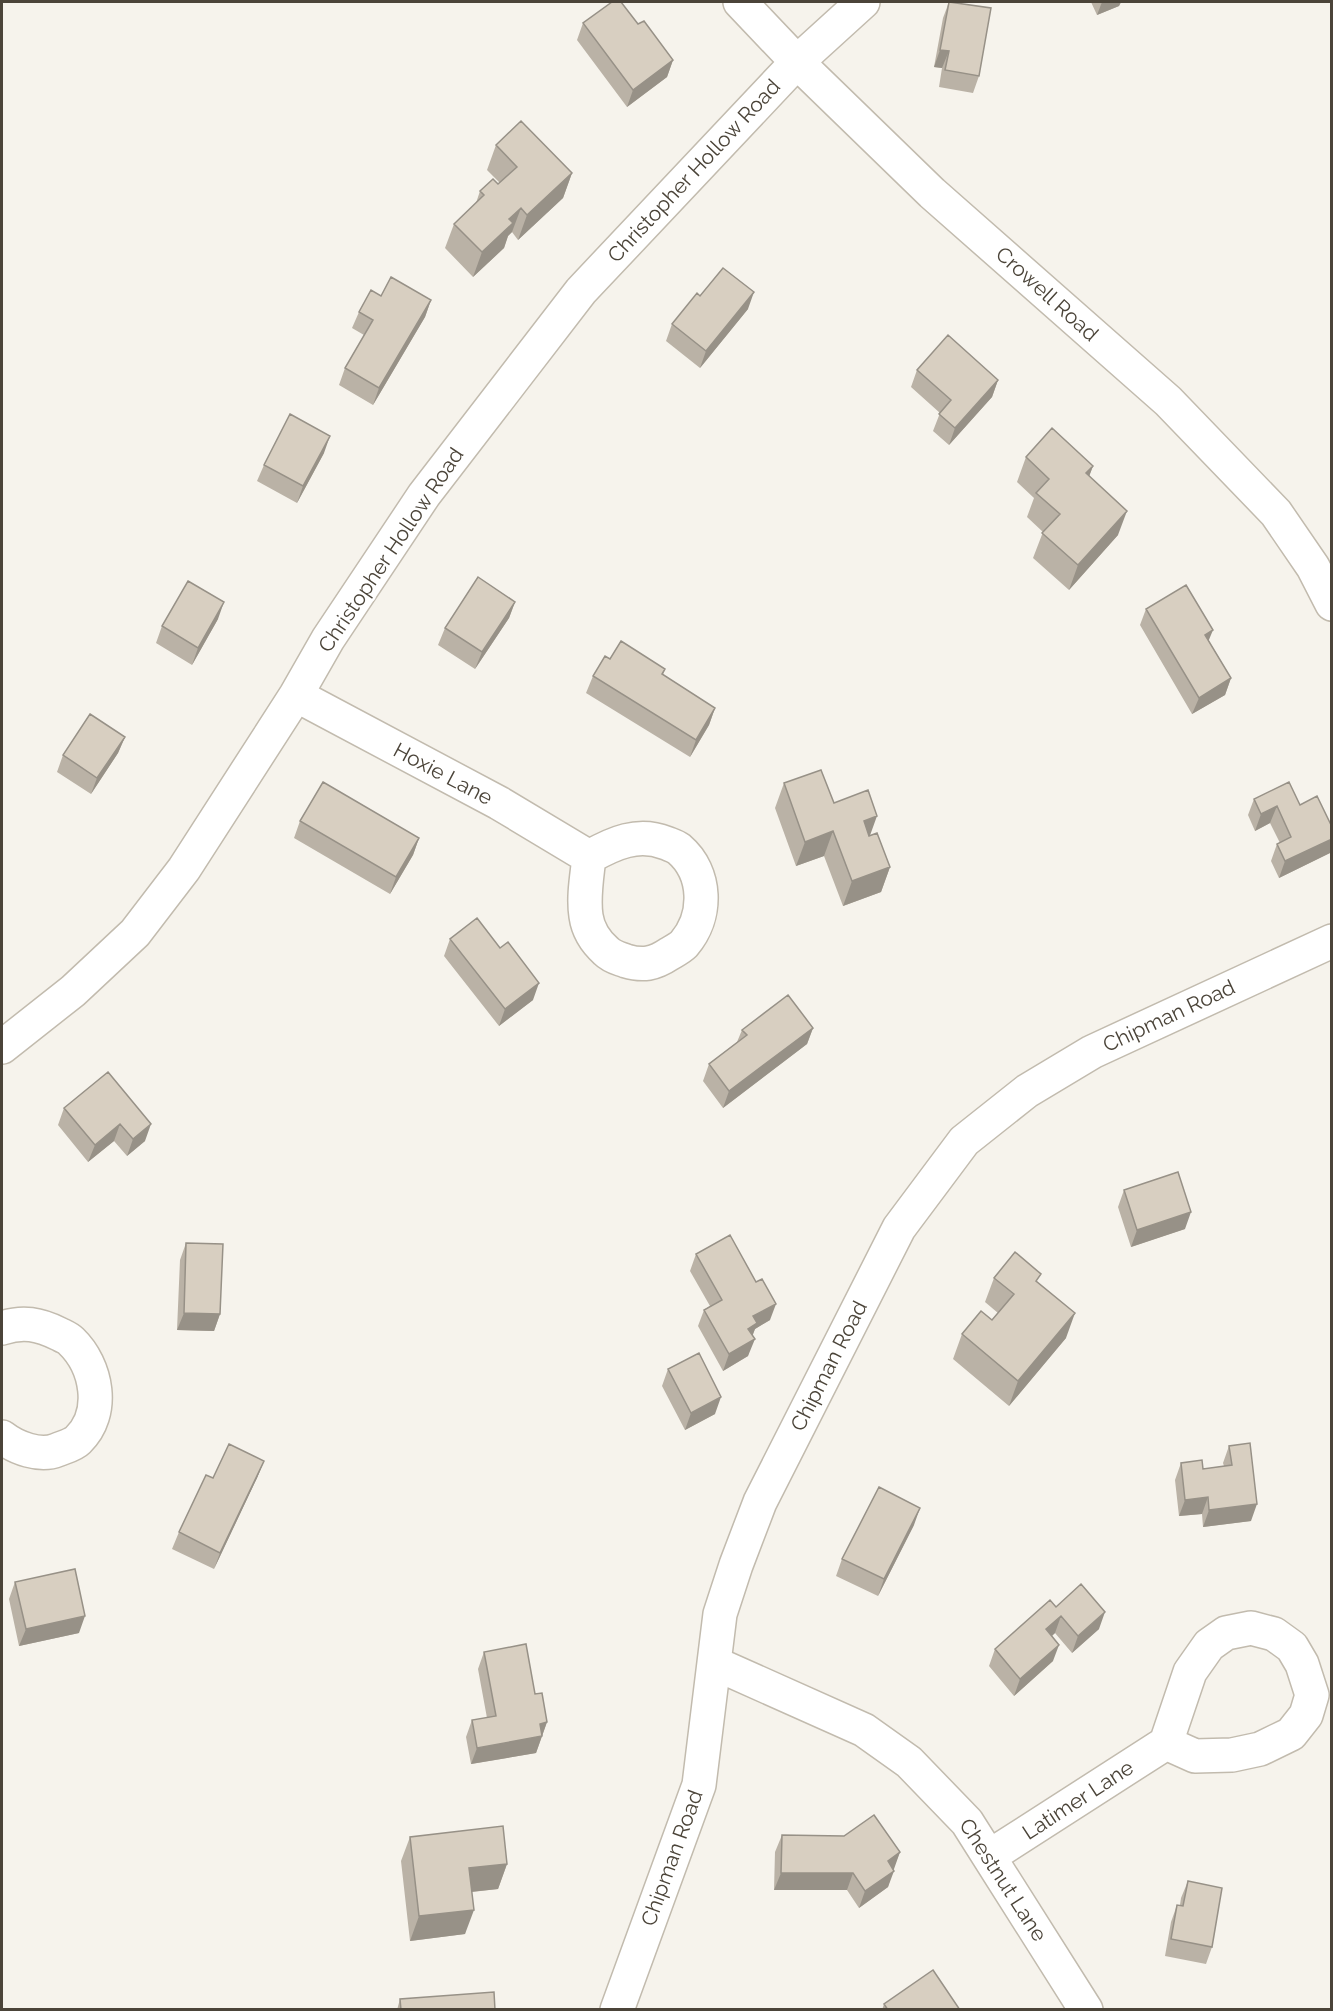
<svg xmlns="http://www.w3.org/2000/svg" width="1333" height="2011" viewBox="0 0 1333 2011" font-family="Raleway,sans-serif">
<rect width="100%" height="100%" fill="#f6f3ec"/>
<g fill="none" stroke-linecap="round" stroke-linejoin="round">
<defs>
<path id="minor" d="M740,2l57,60 135,131 236,208 108,112 37,54 19,37
M296,695l203,108 90,54c25,-14 49,-25 77,-14 5,2 9,3 13,6 28,24 29,67 5,95 -4,4 -10,7 -15,10 -15,10 -26,12 -43,7 -8,-3 -14,-4 -20,-10 -10,-9 -18,-21 -20,-35 -3,-19 1,-40 3,-59
M2,1047l71,-56 62,-58 49,-64 112,-174 32,-56 96,-144 157,-204 216,-229 66,-60
M2,1328c21,-7 37,-4 57,6 4,2 9,4 12,7 26,25 35,72 7,99 -5,5 -14,7 -21,10 -17,7 -41,-2 -55,-13
M714,1663l150,67 45,32 58,60 119,188
M990,1856l176,-113 24,-71 19,-27 17,-12 25,-5 23,6 18,13 10,17 10,31 -6,20 -15,19 -31,15 -28,6 -37,1 -29,-13
M617,2010l82,-225 21,-171 16,-49 24,-63 139,-274 65,-87 63,-50 65,-39 240,-111"/>
</defs>
<!-- minor casing -->
<use href="#minor" stroke="#c2bbae" stroke-width="36"/>
<!-- minor -->
<use href="#minor" stroke="#fff" stroke-width="33"/>
</g>
<!-- wall -->
<path fill="#bab2a6" d="M949,2l30,74 -6,17 -34,-6 3,-19 -8,-1 9,-49z
M1091,2h30l-2,4 -22,9z
M583,23l55,1 35,36 -6,17 -40,30 -50,-67z
M496,145l76,28 -9,25 -45,42 -6,-8 -4,4 -4,12 -31,29 -28,-29 9,-24 22,-21 4,-12 20,-8 -13,-13z
M381,296l50,4 -6,17 -52,88 -34,-20 6,-17 19,-33 -12,-7 7,-16z
M700,296l48,13 -48,59 -34,-27 6,-17z
M917,370l81,10 -6,17 -43,48 -16,-14 7,-18 -29,-26z
M324,453l-27,50 -40,-22 7,-16z
M1026,457l67,9 -4,10 29,59 -49,55 -36,-32 10,-26 -16,-15 7,-19 -17,-16z
M515,602l-6,16 -34,51 -37,-24 7,-17z
M1146,609l63,32 22,37 -6,17 -33,19 -52,-89z
M218,619l-26,46 -36,-22 6,-17z
M610,659l55,10 -2,6 52,33 -6,17 -19,32 -104,-64 7,-17z
M125,737l-7,16 -27,41 -34,-22 6,-17z
M784,783l50,20 36,33 20,31 -9,25 -38,14 -19,-50 -28,10 -21,-58z
M1254,799l46,6 32,22v22l-2,4 -51,25 -8,-17 6,-17 3,-1 -10,-20 -15,8 -7,-16z
M300,821l119,17 -6,17 -23,39 -96,-56z
M450,939l83,61 -34,26 -55,-70z
M813,1028l-6,16 -84,64 -20,-27 6,-17 28,-22 5,-12z
M108,1072l37,69 -18,15 -13,-15 -26,21 -30,-37 6,-17z
M1124,1190l61,39 -54,18 -13,-40z
M186,1243l34,71 -6,17 -37,-1 3,-70z
M696,1254l74,66 -15,9 -3,6 -4,21 -25,15 -25,-45 6,-16 6,-4 -20,-35z
M994,1278l44,5 28,55 -57,68 -56,-47 9,-25 30,-14 6,-7 -13,-11z
M668,1369l47,45 -30,16 -23,-44z
M1229,1446l22,75 -48,6 -1,-13 -23,2 -4,-36 6,-17 22,6 21,-3 -1,-3z
M264,1461l-7,17 -43,91 -42,-20 7,-17 34,-54z
M914,1525l-36,71 -42,-20 6,-17z
M15,1582l64,51 -60,13 -10,-47z
M1056,1607l43,22 -27,24 -17,-20 -3,3 1,25 -39,35 -25,-30 6,-17z
M484,1652l51,42 12,28 -11,31 -65,11 -5,-27 6,-17 15,-2 -9,-49z
M782,1835l118,17 -7,17 -5,18 -29,21 -12,-18h-73l1,-38z
M410,1837l97,27 -9,25 -26,3 -7,42 -55,7 -9,-80z
M1188,1881l24,66 -6,17 -41,-8 6,-34 6,-17h3l1,-7z
M400,1999l95,11h-98z
M884,2004l76,6h-78z"/>
<!-- shaded-wall -->
<path fill="#979187" d="M1102,2h19l-2,4 -22,9z
M940,50l9,1 -7,17 -8,-1z
M673,60l-6,17 -40,30 6,-17z
M572,173l-9,25 -45,42 9,-25z
M521,208l-9,24 -4,4 -4,12 -31,29 9,-25 27,-33z
M754,292l-6,17 -48,59 6,-17z
M431,300l-6,17 -52,88 6,-17z
M998,380l-6,17 -43,48 6,-17z
M330,436l-6,17 -27,50 6,-17z
M1093,466l-9,24 2,-17z
M1127,511l-9,24 -49,55 9,-25z
M224,602l-6,17 -26,46 6,-17z
M515,602l-6,16 -34,51 7,-17z
M1213,630l-7,17 -1,-12z
M1231,678l-6,17 -33,19 7,-16z
M715,708l-6,17 -19,32 6,-17z
M125,737l-7,16 -27,41 6,-16z
M1277,806l-7,17 -15,8 6,-17z
M877,816l-9,25 -4,-20z
M833,831l-9,25 -28,10 9,-24z
M419,838l-6,17 -23,39 6,-17z
M1332,839v10l-2,4 -51,25 6,-17z
M890,867l-9,25 -38,14 9,-25z
M539,983l-6,17 -34,26 6,-17z
M813,1028l-6,16 -84,64 6,-17z
M120,1124l-6,17 -26,21 7,-17z
M151,1124l-6,17 -18,15 6,-17z
M1191,1212l-6,17 -54,18 6,-17z
M776,1304l-6,16 -15,9 -4,11 -9,5 11,-29z
M184,1313l36,1 -6,17 -37,-1z
M1075,1313l-9,25 -57,68 9,-25z
M755,1339l-7,17 -25,15 6,-17z
M721,1397l-6,17 -30,16 6,-17z
M264,1461l-7,17 -43,91 6,-16z
M1208,1497l-6,17 -23,2 6,-16z
M1257,1504l-6,17 -48,6 6,-17z
M920,1508l-6,17 -36,71 6,-17z
M1105,1612l-6,17 -27,24 6,-17z
M85,1616l-6,17 -60,13 7,-17z
M1061,1616l-6,17 -15,13 6,-17z
M1059,1645l-6,16 -39,35 6,-17z
M547,1722l-11,31 -65,11 6,-16 63,-24z
M900,1852l-6,17 -12,9 6,-17z
M507,1864l-9,25 -38,4 9,-25z
M894,1871l-6,16 -29,21 6,-17z
M781,1873h72l-6,17h-73z
M474,1910l-9,24 -55,7 9,-25z"/>
<!-- building -->
<path fill="#d8cfc1" stroke="#979187" stroke-width="1.5" d="M612,2h9l17,22 6,-3 29,39 -40,30 -50,-67z
M949,2l42,6 -12,68 -34,-6 4,-19 -9,-1z
M521,121l51,52 -45,42 -6,-7 -12,11 4,4 -31,29 -28,-28 30,-29 -4,-4 13,-12 5,5 19,-17 -21,-22z
M723,268l31,24 -48,59 -34,-27 25,-31 3,3z
M391,277l40,23 -52,88 -34,-20 28,-48 -14,-8 12,-22 10,6z
M948,335l50,45 -43,48 -16,-14 12,-14 -34,-30z
M290,414l40,22 -27,50 -39,-21z
M1052,428l41,38 -7,7 41,38 -49,54 -36,-32 18,-19 -24,-21 13,-14 -23,-22z
M478,577l37,25 -33,50 -37,-24z
M188,581l36,21 -26,46 -36,-22z
M1186,585l27,45 -8,5 26,43 -32,20 -53,-89z
M621,641l44,28 -3,5 53,34 -19,32 -103,-64 12,-20 5,3z
M90,714l35,23 -28,41 -34,-23z
M821,770l13,33 34,-13 9,26 -13,5 5,15 8,-3 13,34 -38,14 -19,-50 -28,11 -21,-59z
M323,782l96,56 -23,39 -96,-56z
M1289,782l11,23 17,-9 15,31v12l-47,22 -8,-17 14,-7 -14,-31 -16,8 -7,-15z
M477,918l23,30 8,-6 31,41 -34,26 -55,-70z
M788,995l25,33 -84,63 -20,-27 38,-29 -5,-5z
M108,1072l43,52 -18,15 -13,-15 -25,21 -31,-37z
M1178,1172l13,40 -54,18 -13,-40z
M730,1235l26,47 6,-3 14,25 -23,12 4,7 -9,6 7,10 -26,15 -25,-44 18,-10 -26,-46z
M186,1243l37,1 -3,70 -36,-1z
M1015,1252l26,22 -5,7 39,32 -57,68 -56,-47 19,-23 11,9 22,-26 -20,-16z
M699,1353l22,44 -30,16 -23,-44z
M1250,1443l7,61 -48,6 -1,-13 -23,3 -4,-37 21,-3 1,9 29,-4 -3,-19z
M229,1444l35,17 -44,92 -41,-21 27,-57 7,3z
M879,1487l41,21 -36,71 -42,-20z
M75,1569l10,47 -59,13 -11,-47z
M1081,1584l24,28 -27,24 -17,-20 -15,13 13,16 -39,34 -25,-30 55,-49 6,7z
M526,1644l9,50 7,-1 5,29 -7,2 2,12 -65,12 -5,-28 24,-4 -12,-64z
M874,1815l26,37 -12,9 6,10 -29,20 -12,-18h-72l1,-38 62,1z
M503,1826l4,38 -38,4 5,42 -55,6 -9,-79z
M1188,1881l34,7 -10,59 -41,-8 6,-34 6,1z
M933,1970l27,40h-72l-4,-6z
M494,1992l1,18h-94l-1,-11z"/>
<g text-anchor="middle" stroke-width="5" stroke-linejoin="round" paint-order="stroke">
<!-- street labels -->
<g font-size="21" fill="#4b4439" stroke="#fff">
<text transform="translate(694 171) rotate(-47)" y="7">Christopher Hollow Road</text>
<text transform="translate(1047 294) rotate(42)" y="7">Crowell Road</text>
<text transform="translate(391 550) rotate(-56)" y="7">Christopher Hollow Road</text>
<text transform="translate(443 774) rotate(28)" y="7">Hoxie Lane</text>
<text transform="translate(1169 1016) rotate(-25)" y="7">Chipman Road</text>
<text transform="translate(829 1366) rotate(-63)" y="7">Chipman Road</text>
<text transform="translate(1078 1800) rotate(-33)" y="7">Latimer Lane</text>
<text transform="translate(672 1858) rotate(-70)" y="7">Chipman Road</text>
<text transform="translate(1003 1880) rotate(57)" y="7">Chestnut Lane</text>
</g>
</g>
<!-- border -->
<rect width="1333" height="2011" fill="none" stroke="#4b4439" stroke-width="6"/>
</svg>
